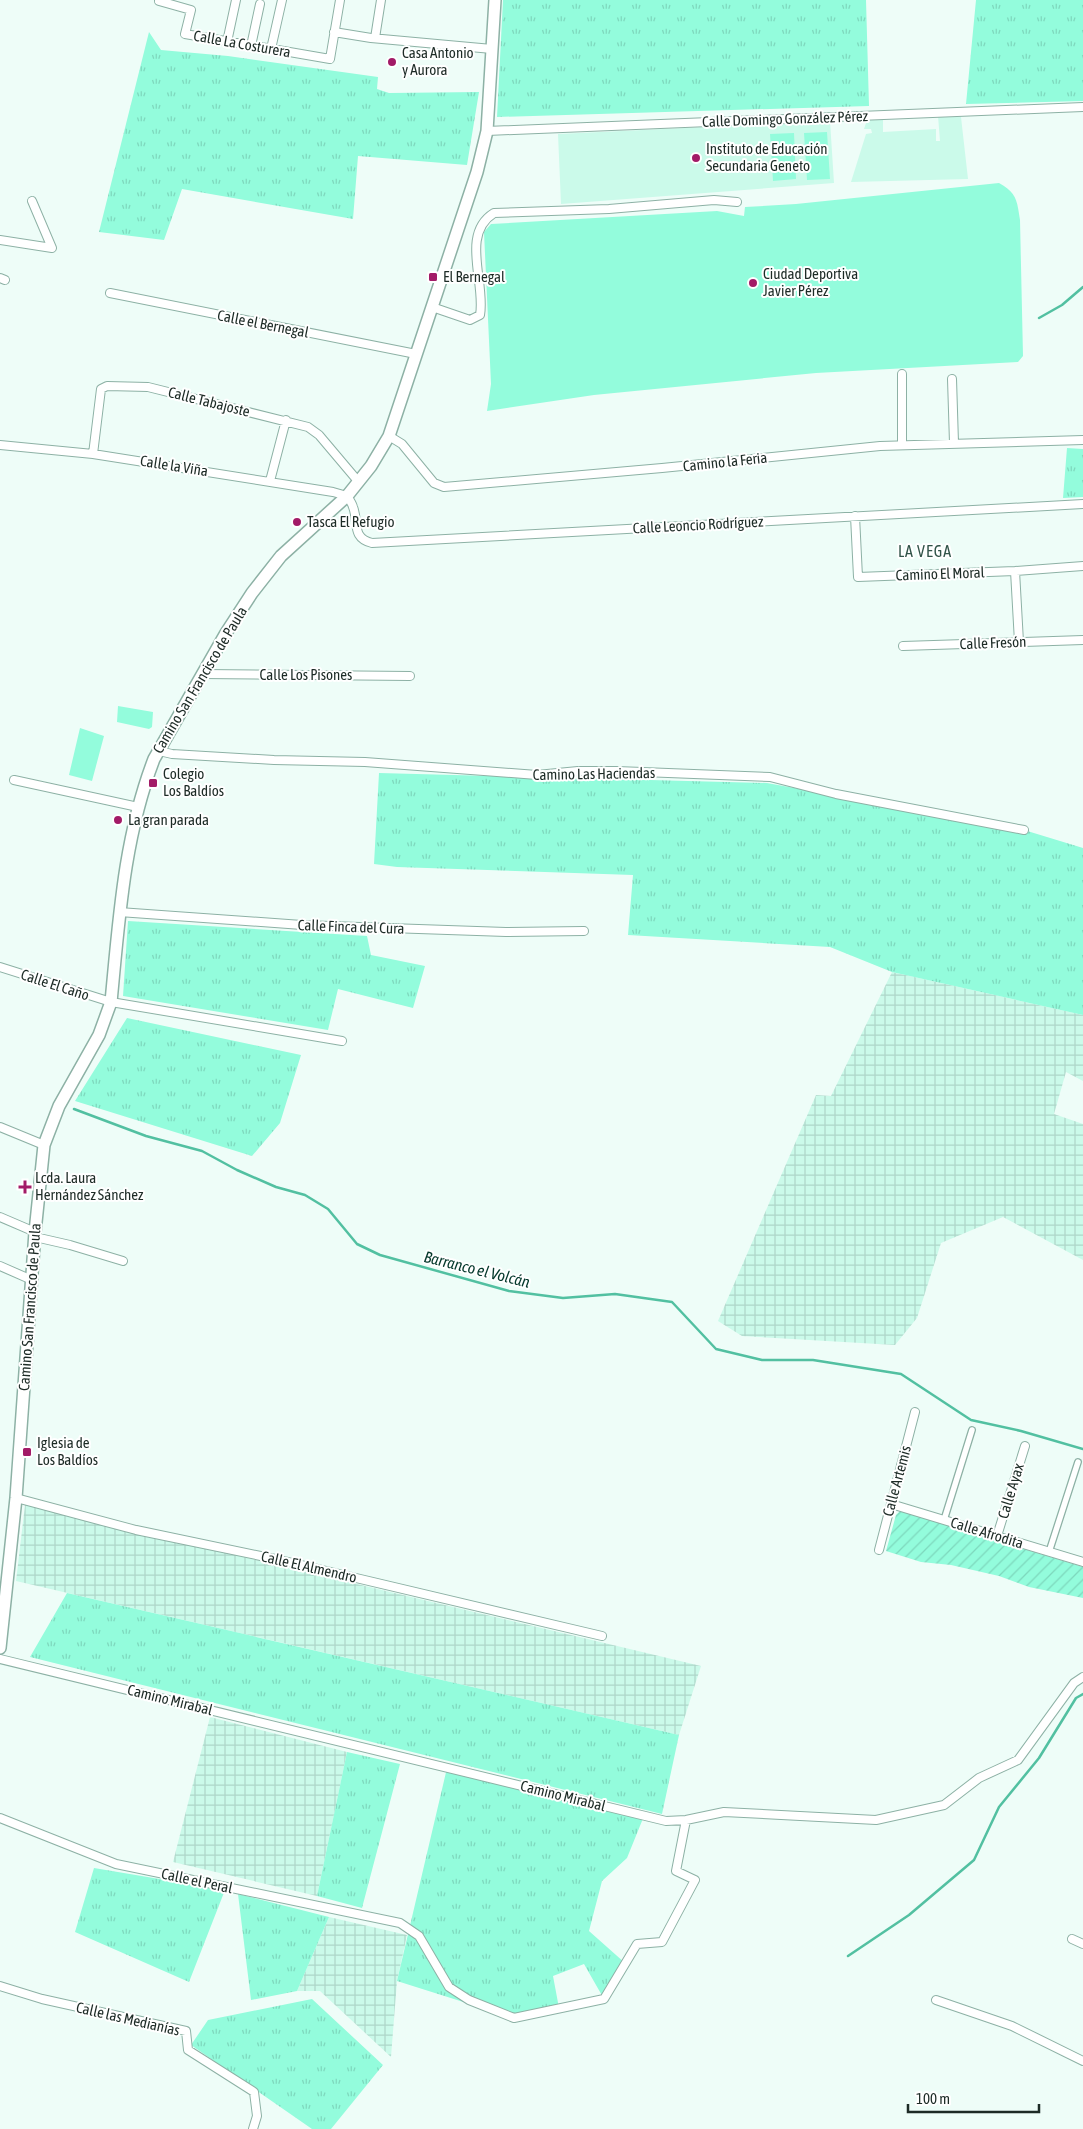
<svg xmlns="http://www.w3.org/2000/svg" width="1083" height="2129" viewBox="0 0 1083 2129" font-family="'Asap Condensed',sans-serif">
<defs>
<pattern id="industrial-grid" width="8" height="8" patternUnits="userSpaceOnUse" patternTransform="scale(1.25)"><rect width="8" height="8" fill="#cbfaea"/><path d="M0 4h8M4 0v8" fill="none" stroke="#aed6c9"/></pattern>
<pattern id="grass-tufts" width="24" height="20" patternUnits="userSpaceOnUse" patternTransform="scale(1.25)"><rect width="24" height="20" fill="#93fcdc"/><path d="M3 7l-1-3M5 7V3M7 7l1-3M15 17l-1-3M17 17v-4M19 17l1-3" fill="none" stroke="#7ed8bd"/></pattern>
<pattern id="garden-furrows" width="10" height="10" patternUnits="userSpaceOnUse" patternTransform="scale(1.25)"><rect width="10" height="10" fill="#93fcdc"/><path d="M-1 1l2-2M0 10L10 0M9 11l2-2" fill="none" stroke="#7ed8bd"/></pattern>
</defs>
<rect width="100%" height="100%" fill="#eefdf8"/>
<!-- built -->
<path fill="#cbfaea" d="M938,116l23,1 7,62 -117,3 15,-48 6,-1 -1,-4h-7l4,-12h15v15l53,-3v12h4z
M830,121l4,62 -273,21 -3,-70z"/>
<!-- industrial -->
<path fill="url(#industrial-grid)" d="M892,972l191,43v66l-17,-9 -12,42 29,10v136l-80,-43 -62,26 -24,75 -22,27 -153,-9 -24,-15 98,-226 15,1z
M25,1505l676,161 -22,69 -663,-154z
M210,1717l137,35 -30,144 -144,-34z
M329,1917l78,18 -10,46 -6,76 -71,-66h-23z"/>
<!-- grass -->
<path fill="url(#grass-tufts)" d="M503,0h363l3,106 -372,11z
M976,0h107v101l-117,3z
M149,32l12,18 67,6 150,21 -1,12 12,4 90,-1 -12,73 -109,-9 -5,63 -171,-30 -18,51 -65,-8z
M1067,448l16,1v48l-20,1z
M379,773l388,10 257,47 59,18v167l-191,-43 -62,-25 -202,-12 5,-60 -236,-8 -23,-3z
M128,921l239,15 4,19 54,11 -12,42 -75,-19 -10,41 -205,-34z
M127,1018l174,37 -21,68 -28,33 -177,-55z
M67,1593l612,142 -17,79 -632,-157z
M347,1752l53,12 -38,144 -45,-12z
M447,1768l197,48 -17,42 -25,23 -13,50 36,32 -21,36 -20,-35 -31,12 6,32 -45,10 -117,-37z
M94,1868l131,22 -36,92 -114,-50z
M238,1894l91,23 -32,74 -46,9z
M312,1999l71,66 -52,64h-19l-121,-84 17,-25z"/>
<!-- garden -->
<path fill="url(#garden-furrows)" d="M900,1511l183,56v31l-54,-11 -30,-11 -48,-11 -30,-3 -35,-11 10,-36z"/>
<!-- pitch -->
<path fill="#93fcdc" d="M827,132l3,47 -23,1 -3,-47z
M794,133l2,46 -23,2 -3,-47z
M999,183c18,10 18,18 21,37l3,136 -5,6 -202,11 -222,22 -107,16 4,-27 -7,-152 7,-8 226,-13 27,5 1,-9 51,-3z
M118,706l35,6 -1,15 -3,2 -32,-7z
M80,728l24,8 -12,45 -23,-6z"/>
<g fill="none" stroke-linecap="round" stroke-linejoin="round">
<!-- stream -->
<path stroke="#52c0a1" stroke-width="2.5" d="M1039,318l23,-13 21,-18
M74,1109l72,27 56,15 35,19 39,17 29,8 23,14 29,35 23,11 129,36 54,7 52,-4 57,8 44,47 46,11h51l88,14 70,46 50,11 62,18
M848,1956l61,-41 65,-55 25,-53 40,-49 37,-60 7,-4"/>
<defs>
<path id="pedestrian" d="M944,1520l28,-90
M1049,1552l29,-90"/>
<path id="minor" d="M159,1l32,9 -6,24 145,25 10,-59
M334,32l37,6 121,11
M375,38l6,-38
M227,42l9,-42
M251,46l9,-42
M271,49l11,-49
M487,131l596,-24
M0,240l52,8 -20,-47
M0,278l5,2
M110,293l306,61
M432,307l38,13 10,-5c6,-32 -20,-81 14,-102l115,-4 105,-9 23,2
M902,374v71
M952,379l2,64
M389,436l13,8 32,39 10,4 218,-19 218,-22 203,-6
M0,445l93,9 240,38 14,4c2,3 5,7 6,11 6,15 -2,31 19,36l711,-39
M93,454l8,-65 6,-3 41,1 160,40 11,8 38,45
M270,481l16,-61
M855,516l3,61 157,-6 68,-5
M1015,571l4,71
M903,646l180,-6
M203,674l207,2
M159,751l13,3 102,6 91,2 172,13 41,-4h39l153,6 66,17 188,36
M14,780l124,27
M119,912l183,13 204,7 78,-1
M0,967l111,35 231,39
M0,1127l44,18
M0,1217l35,15
M35,1237l35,8 53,16
M0,1266l32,14
M16,1498l120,32 144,30 322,76
M891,1504l192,58
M997,1536l28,-90
M879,1550l36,-138
M0,1659l666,162 20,-1 38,-8 152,8 68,-15 35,-27 39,-18 56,-77 9,-6
M0,1818l116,46 284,59 19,13 30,51 20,13 45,18 90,-19 33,-55 25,-2 33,-62 -19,-9 10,-51
M1072,1939l11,5
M0,1986l42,13 144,32 2,19 66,42 3,24 -4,13
M936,2000l76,26 71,35"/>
<path id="secondary" d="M0,1648l16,-150 19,-266 9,-87 15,-39 40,-71 12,-33c8,-83 13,-165 43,-243l72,-126 26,-40 29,-37 66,-60 24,-30 18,-30 88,-264 10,-41 8,-131"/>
</defs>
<!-- pedestrian casing -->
<use href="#pedestrian" stroke="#8db1a5" stroke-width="8"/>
<!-- minor casing -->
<use href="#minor" stroke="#8db1a5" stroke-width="10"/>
<!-- secondary casing -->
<use href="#secondary" stroke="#8db1a5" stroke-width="14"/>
<!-- pedestrian -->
<use href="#pedestrian" stroke="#fff" stroke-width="5.5"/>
<!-- minor -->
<use href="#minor" stroke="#fff" stroke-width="8"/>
<!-- secondary -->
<use href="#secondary" stroke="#fff" stroke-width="11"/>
</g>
<!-- markers -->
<g fill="#a21b67" stroke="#fff" stroke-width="2">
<circle cx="392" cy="62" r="5"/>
<circle cx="696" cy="158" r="5"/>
<rect x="428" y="272" width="10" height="10" rx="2.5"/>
<circle cx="753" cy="283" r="5"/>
<circle cx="297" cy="522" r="5"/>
<rect x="148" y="778" width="10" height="10" rx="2.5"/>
<circle cx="118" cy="820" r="5"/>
<path d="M22.5 1179.5h5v5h5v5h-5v5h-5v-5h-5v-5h5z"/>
<rect x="22" y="1447" width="10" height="10" rx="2.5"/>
</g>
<g text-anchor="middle" stroke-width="4" stroke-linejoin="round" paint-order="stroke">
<!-- street labels -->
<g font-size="15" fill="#1d2b26" stroke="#fff">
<text transform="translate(242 44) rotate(10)" y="5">Calle La Costurera</text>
<text transform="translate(785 119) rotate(-2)" y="5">Calle Domingo González Pérez</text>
<text transform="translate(263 324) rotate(11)" y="5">Calle el Bernegal</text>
<text transform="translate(209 402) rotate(14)" y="5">Calle Tabajoste</text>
<text transform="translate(725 462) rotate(-6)" y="5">Camino la Feria</text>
<text transform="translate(174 466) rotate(9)" y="5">Calle la Viña</text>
<text transform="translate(698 525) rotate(-3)" y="5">Calle Leoncio Rodríguez</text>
<text transform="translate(940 574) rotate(-2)" y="5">Camino El Moral</text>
<text transform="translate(993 643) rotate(-2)" y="5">Calle Fresón</text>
<text x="306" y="680">Calle Los Pisones</text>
<text transform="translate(200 680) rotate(-59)" y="5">Camino San Francisco de Paula</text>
<text transform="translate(594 774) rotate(-1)" y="5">Camino Las Haciendas</text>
<text transform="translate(351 927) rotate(2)" y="5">Calle Finca del Cura</text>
<text transform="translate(55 985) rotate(18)" y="5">Calle El Caño</text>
<text transform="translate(30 1307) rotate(-86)" y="5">Camino San Francisco de Paula</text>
<text transform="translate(897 1481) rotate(-75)" y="5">Calle Artemis</text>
<text transform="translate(1011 1491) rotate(-73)" y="5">Calle Ayax</text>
<text transform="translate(987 1533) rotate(17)" y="5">Calle Afrodita</text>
<text transform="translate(309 1567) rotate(13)" y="5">Calle El Almendro</text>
<text transform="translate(170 1700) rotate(14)" y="5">Camino Mirabal</text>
<text transform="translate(563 1796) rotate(14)" y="5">Camino Mirabal</text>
<text transform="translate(197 1881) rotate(12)" y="5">Calle el Peral</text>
<text transform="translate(128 2019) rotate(13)" y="5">Calle las Medianías</text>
</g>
<!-- poi labels -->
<g font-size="15" fill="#1d2b26" stroke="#fff" text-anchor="start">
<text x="402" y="58">Casa Antonio<tspan x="402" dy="17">y Aurora</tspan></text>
<text x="706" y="154">Instituto de Educación<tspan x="706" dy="17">Secundaria Geneto</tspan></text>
<text x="763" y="279">Ciudad Deportiva<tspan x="763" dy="17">Javier Pérez</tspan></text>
<text x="443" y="282">El Bernegal</text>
<text x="307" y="527">Tasca El Refugio</text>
<text x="163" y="779">Colegio<tspan x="163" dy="17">Los Baldíos</tspan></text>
<text x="128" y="825">La gran parada</text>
<text x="35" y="1183">Lcda. Laura<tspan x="35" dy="17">Hernández Sánchez</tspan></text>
<text x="37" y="1448">Iglesia de<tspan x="37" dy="17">Los Baldíos</tspan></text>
</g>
<!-- neighbourhood labels -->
<g font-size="16" letter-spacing="1" fill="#325449" stroke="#fff">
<text x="925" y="557">LA VEGA</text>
</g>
<!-- water labels -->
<g font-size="16" font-style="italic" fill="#04382b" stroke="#fff">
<text transform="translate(477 1269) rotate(14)" y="6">Barranco el Volcán</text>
</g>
</g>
<!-- scale -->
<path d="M908 2104v8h131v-8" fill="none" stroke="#1d2b26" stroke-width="2.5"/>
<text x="916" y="2104" font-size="15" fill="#1d2b26" stroke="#ffffff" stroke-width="4" paint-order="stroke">100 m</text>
</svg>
